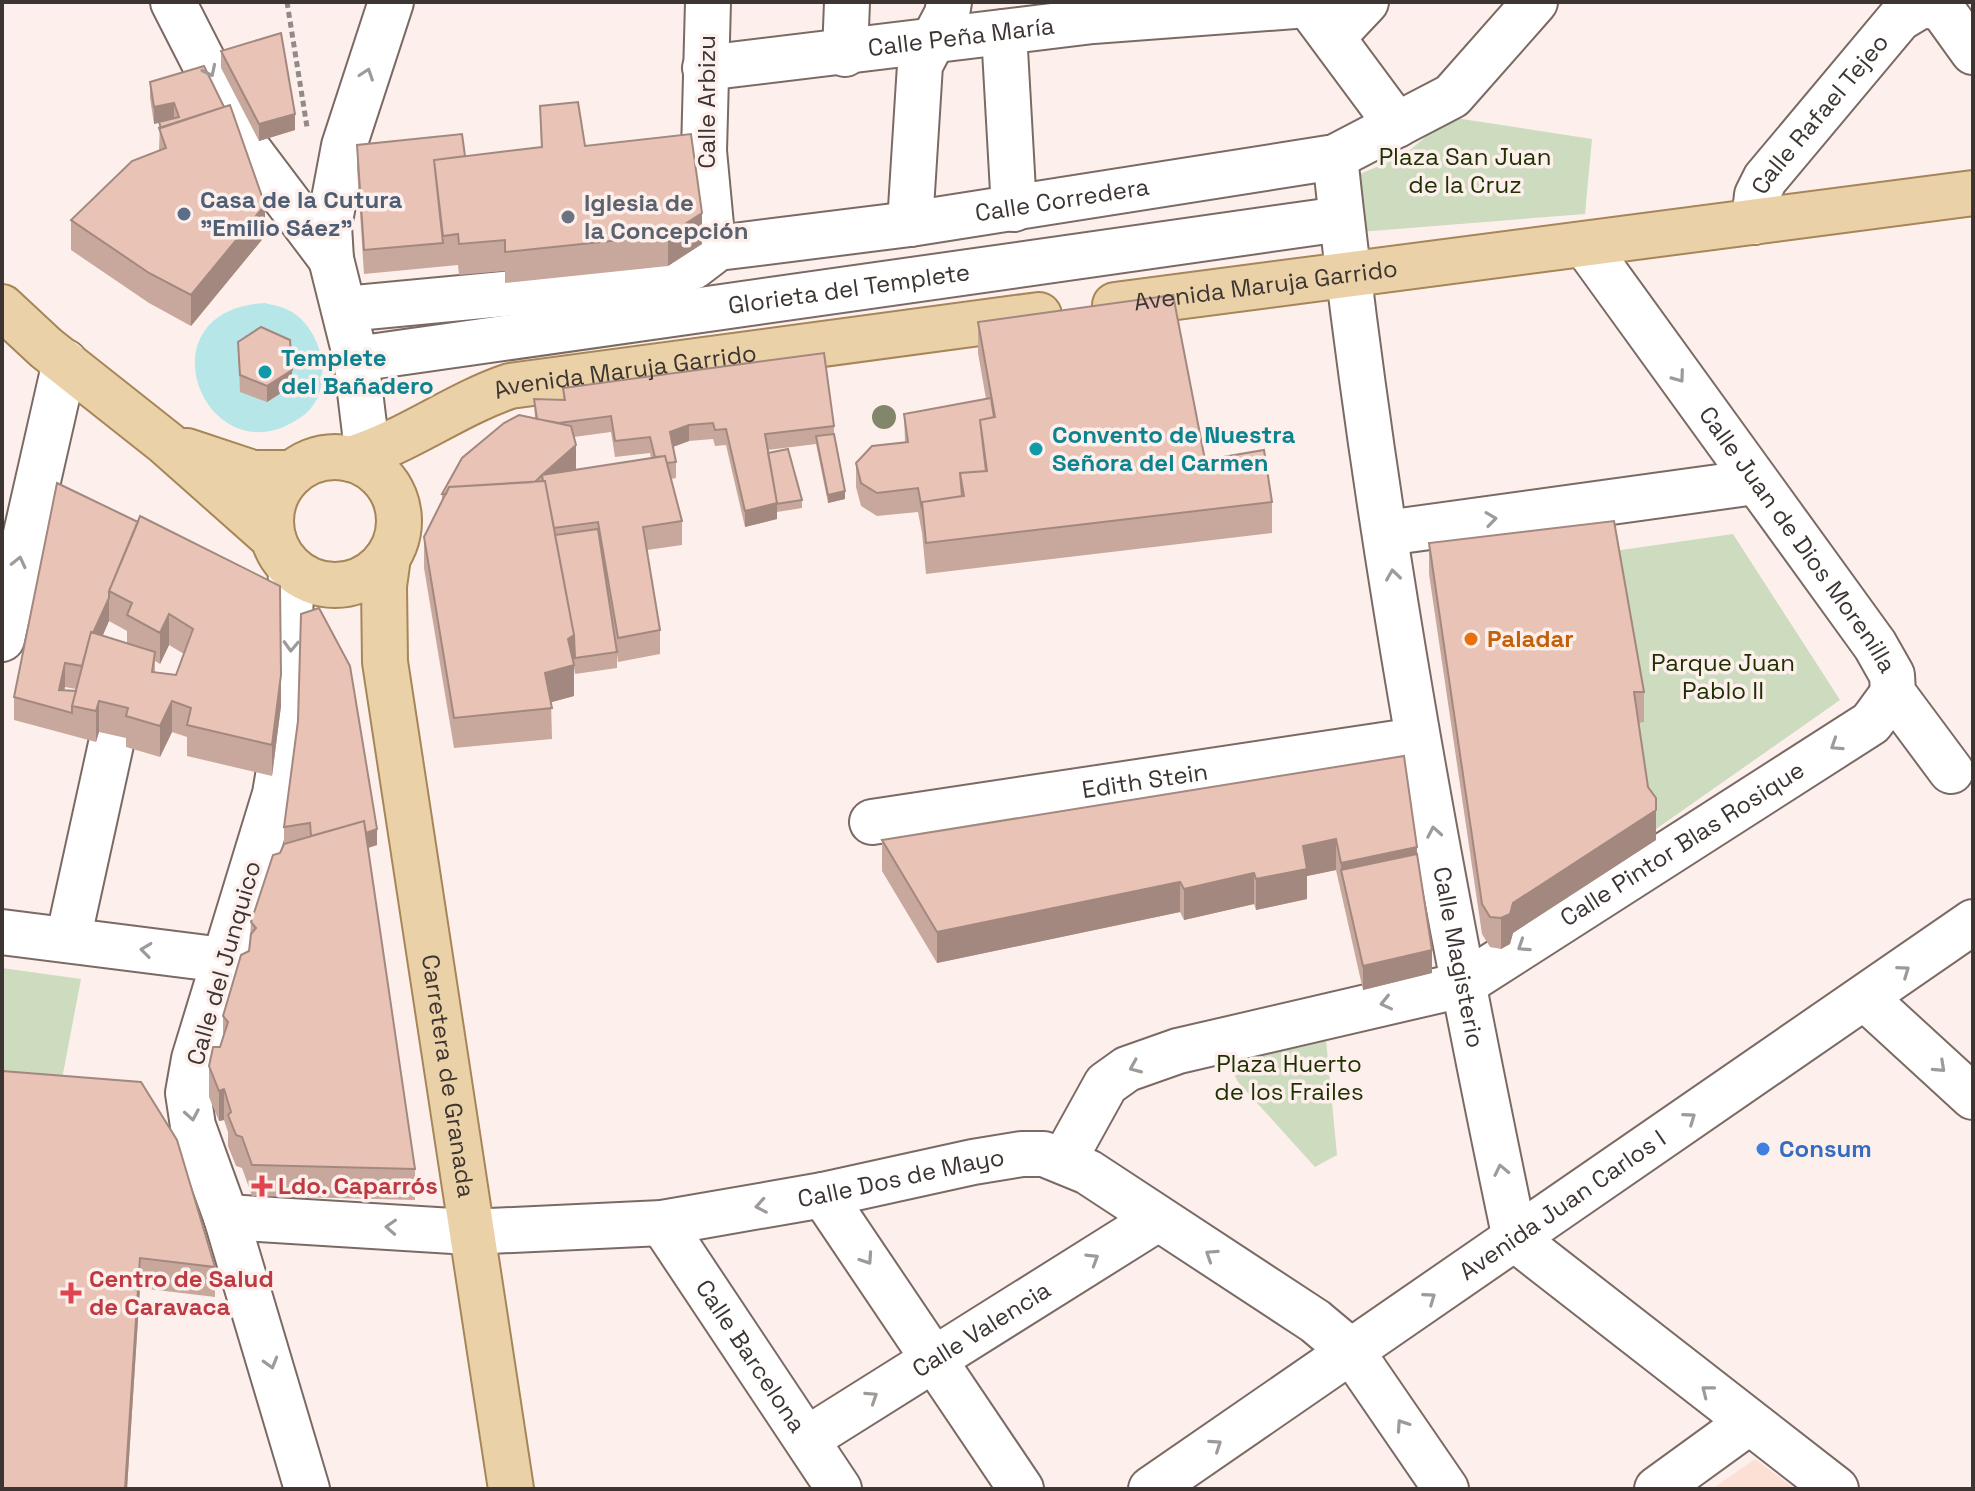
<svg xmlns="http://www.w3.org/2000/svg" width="1975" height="1491" viewBox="0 0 1975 1491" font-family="'Space Grotesk',sans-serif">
<rect width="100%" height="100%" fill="#fdf0ec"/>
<!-- built -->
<path fill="#fce0d6" d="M1755,1459l40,30h-83z"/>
<!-- green -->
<path fill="#cddbbe" d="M1449,117l143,22 -7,75 -226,18 -4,-56 48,-20z
M1733,534l107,166 -184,129 -8,-12 -34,-266z
M2,968l79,11 -22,116 -57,-7z
M1325,1029l12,126 -22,12 -77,-85 -16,-31z"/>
<!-- water -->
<path fill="#b7e6e8" d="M265,303c7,2 16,3 23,7 36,17 48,80 16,105 -96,72 -169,-105 -39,-112z"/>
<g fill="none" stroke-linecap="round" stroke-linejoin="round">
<defs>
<g id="minor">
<path d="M173,2l75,147 83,110"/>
<path d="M708,2l-4,149 8,85 6,12"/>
<path d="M1937,2l36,50"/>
<path d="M1004,32l10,177"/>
<path d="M1333,37l33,-35"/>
<path d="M845,54l2,-52"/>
<path id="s1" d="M705,68l388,-47 215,-16 89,120"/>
<path id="s2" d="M1335,157c39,364 105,724 180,1082l321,250"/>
<path id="s3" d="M1754,222l3,-27 8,-16 134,-160 23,-14 19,3"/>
<path d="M910,224l10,-159 27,-51 2,-12"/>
<path id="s4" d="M1586,246l289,399 17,30 1,18 58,78"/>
<path id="s5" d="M345,309l296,-28 52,-14 25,-19 192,-24 425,-67 117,-61 83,-94"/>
<path id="s6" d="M356,359l985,-140"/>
<path d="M369,466l-13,-107 -25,-100 -2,-33 15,-80 47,-144"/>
<path d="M1386,533l369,-51"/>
<path d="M291,568l-2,143 -14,83 -81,265 -6,34 5,33 33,91 81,272"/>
<path d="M2,639l63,-277"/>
<path id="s7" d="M872,822l545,-82"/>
<path d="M2,932l221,28"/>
<path d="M68,940l45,-205"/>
<path d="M1865,998l108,99"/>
<path id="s8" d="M1064,1160l42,-76 21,-15 51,-18 284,-66 409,-262 22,-30"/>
<path d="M823,1195l198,294"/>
<path id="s9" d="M226,1217l243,15 193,-9 161,-28 150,-33 49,-8h22l44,18 227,149 37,31 94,137"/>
<path id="s10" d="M662,1223l177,266"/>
<path id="s11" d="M807,1439l349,-219"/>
<path id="s12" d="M1151,1489l822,-567"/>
<path d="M1657,1489l91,-66"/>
</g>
<g id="major">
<path id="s13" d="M1115,305l858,-112"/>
<path d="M2,307l44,41 120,95 107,95"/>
<path d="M187,451l66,22h39"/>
<circle cx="335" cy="521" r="64"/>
<path id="s14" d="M350,459c57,-17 104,-54 160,-73l529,-71"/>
<path id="s15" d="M388,557l-4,29 1,76 126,827"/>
</g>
</defs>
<!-- minor casing -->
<use href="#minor" stroke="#7b6a64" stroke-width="48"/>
<!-- major casing -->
<use href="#major" stroke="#a68659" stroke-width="48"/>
<!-- path -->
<path stroke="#948986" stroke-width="5" stroke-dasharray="6 4" stroke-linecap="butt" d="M287,2l20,125"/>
<!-- minor -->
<use href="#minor" stroke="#fff" stroke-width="44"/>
<!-- major -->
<use href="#major" stroke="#ebd1a8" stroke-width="44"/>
</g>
<!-- trees -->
<circle fill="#82866a" cx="884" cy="417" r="12"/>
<!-- wall -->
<path fill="#c8a89c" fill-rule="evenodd" d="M221,51l74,79 -36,11 -38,-73z
M204,66l61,170 -74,90 -42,-23 -78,-53v-30l88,-70 1,-28 -6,2 -4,-26v-16z
M540,106l45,40 117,98 -34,22 -163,17v-12l-46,4 -1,-10 -94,9 -7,-106v-23l108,11 76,-9z
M978,322l227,138 67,42v31l-346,41 -4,-41 -4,-21 -41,4 -16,-10 -5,-19v-24l49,-21 -1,-28 82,-15 -8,-46z
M238,342l54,44 -25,16 -27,-10z
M563,388l271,38v8l11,65 -17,4 -12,-59 -48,6v3l34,47v8l-25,4v7l-32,8 -19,-82 -11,1 -2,-7 -24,2 -16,6 3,15v16l-5,1 11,42v24l-35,5 13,80v24l-42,8 -1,-7v13l-42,6 -1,-7v29l-23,6 1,37 -98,9 -30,-180v-31l18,-35v-8l93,-76 -1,-19 29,1zM611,432l4,25 35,-4 1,5 -77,12 2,-1 -2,-32z
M57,483l224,223 -9,70 -85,-20v-19l-15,-5 -12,25 -34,-10v-9l-27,-6 -3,10 -82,-22v-23zM109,621l18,10v13l-25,-8zM169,645l15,9 -8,21 -21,-3v-11l5,3zM65,687l11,2v2l-12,-1z
M1429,543l215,149v30l-6,1 18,117 -143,93 -3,11 -9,5 -11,-2 -8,-13 -53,-360z
M298,721l79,124 -9,3 47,321v31l-163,-4 -10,-28 -6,-2 -8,-20v-14l-4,-12 -5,1 -10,-24v-31l11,-19 3,-11v-20l26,-65 2,-29 29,-69 12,-11 -8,1v-16z
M1404,756l13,98 15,119 -69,17 -27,-120 -29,6v23l-51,11 -2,-6 -70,16 -4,-8 -243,51 -55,-92v-31z
M2,1071l213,196v30l-75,-9 -13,201h-125z"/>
<!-- shaded-wall -->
<path fill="#a3887f" d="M174,103v16l-20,5v-17z
M295,114v16l-36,11v-17z
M265,205v31l-74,90v-31z
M702,213v31l-34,22v-31z
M292,370v16l-25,16v-16z
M689,425v16l-19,7v-16z
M576,445v24l-30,27 -4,-21z
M845,491v8l-17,4v-8z
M777,503v16l-32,8v-16z
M109,598v23l-18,42v-24z
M169,614v31l-9,19v-31z
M574,635v61l-29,8v-31l23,-34z
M65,663v24l-5,22 -1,-19z
M281,675v31l-9,70v-31z
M99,701v31l-3,10v-31z
M172,701v31l-12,25v-31z
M1656,810v30l-143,93 -3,11 -9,5v-31l12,-15z
M377,829v16l-64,20v-16z
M1336,839v31l-29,6v23l-51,11v-31l47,-33z
M1417,847v31l-76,-8v-7z
M1254,873v31l-70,16v-31z
M1180,882v30l-243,51v-31z
M1432,950v23l-69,17v-24z
M224,1089v31l-5,1v-30z
M140,1258v30l-13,201h-2z"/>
<!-- building -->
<path fill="#e9c3b5" stroke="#a3887f" stroke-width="2" d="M281,33l14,81 -36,10 -38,-73z
M204,66l20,41 -63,21 -2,-6 20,-5 -5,-14 -20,4 -4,-25z
M578,102l7,44 106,-12 11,79 -34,22 -163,17v-12l-46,4 -1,-10 -15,2 -9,-76 108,-13 -2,-41z
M230,105l35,100 -74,90 -42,-22 -78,-53 61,-59 34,-13 -7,-20z
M462,134l3,22 -31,4 9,83 -79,7 -7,-105z
M1173,295l32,165 59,-10 8,52 -346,41 -4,-41 42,-6 -4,-23 27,-2 -7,-51 15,-3 -17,-95z
M261,327l29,13 2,30 -25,16 -27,-11 -2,-33z
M824,353l10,73 -69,8 12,69 -32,8 -19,-82 -11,1 -2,-7 -24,2 -19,7 6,30 -9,1 -2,-7 -10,1 -5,-20 -35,4 -4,-25 -52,7 -22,-4 -3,-20 31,1 -2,-12z
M991,398l3,19 -14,3 6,51 -26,2 2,23 -40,6v7l-4,-21 -41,5 -16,-10 -5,-20 16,-17 36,-4 -4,-28z
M519,415l52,11 5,19 -34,30 123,-19 17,65 -39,6 17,103 -42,8 -20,-116 -44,6 -9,-47h-2l-1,-6 -7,7 -86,5 -3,7h-4l20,-36 42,-35z
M834,434l11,57 -17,4 -12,-59z
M788,449l14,51 -26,4 1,-1 -9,-50z
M545,481l29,154 -6,4 6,26 -29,8 7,35 -98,10 -30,-181 25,-50z
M57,483l81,39 -29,69v7l-16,35 -2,-1 -9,34 -17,-3 -6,27 17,1 -4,15v7l-58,-16z
M140,516l140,70 1,89 -9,70 -85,-20 4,-17 -19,-7 -12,25 -34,-10 2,-8 -29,-7 -3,10 -24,-5 19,-74 64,20 -3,20 24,3 17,-46 -24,-15 -9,19 -33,-18 5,-12 -23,-12z
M1614,521l30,171h-10l14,95 8,11v12l-143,93 -3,11 -9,4 -11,-1 -8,-13 -53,-361z
M598,529l19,123 -42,6 -1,-23 -19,-100z
M319,608l31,58 27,163 -11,4 -2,-12 -53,15 -1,-13 -26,4 14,-106 3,-107z
M1404,756l13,91 -76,16 -5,-24 -33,7 4,23 -51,10 -2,-6 -70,16 -4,-7 -243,50 -55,-92z
M364,821l51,348 -163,-4 -10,-28 -6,-2 -8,-20 3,-3 -7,-23 -5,2 -10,-25 4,-19h7l8,-25 -5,-6 18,-61 8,-4 2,-17 5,-6 -5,-6 22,-67 7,-2 4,-9z
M1417,854l15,96 -69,16 -22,-96z
M2,1071l139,11 36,58 38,127 -75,-9 -15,231h-123z"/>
<!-- one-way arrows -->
<defs><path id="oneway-chevron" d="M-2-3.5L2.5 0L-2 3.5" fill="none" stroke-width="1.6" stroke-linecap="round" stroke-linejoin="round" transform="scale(2)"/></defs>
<g stroke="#9e9a98">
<use href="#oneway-chevron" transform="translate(210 71) rotate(64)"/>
<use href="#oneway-chevron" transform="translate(367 74) rotate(-71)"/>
<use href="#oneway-chevron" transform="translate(1679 377) rotate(54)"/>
<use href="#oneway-chevron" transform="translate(1491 519) rotate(-8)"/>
<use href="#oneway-chevron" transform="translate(19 562) rotate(-77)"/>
<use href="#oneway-chevron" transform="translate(1393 575) rotate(-98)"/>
<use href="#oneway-chevron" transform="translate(291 646) rotate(92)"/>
<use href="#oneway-chevron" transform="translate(1836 745) rotate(147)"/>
<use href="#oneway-chevron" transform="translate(1434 832) rotate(-100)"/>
<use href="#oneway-chevron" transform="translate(1523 946) rotate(147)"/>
<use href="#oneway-chevron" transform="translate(146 950) rotate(-173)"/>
<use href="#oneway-chevron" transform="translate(1904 971) rotate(-35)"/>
<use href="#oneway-chevron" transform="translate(1386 1003) rotate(167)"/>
<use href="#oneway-chevron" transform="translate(1135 1067) rotate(157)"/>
<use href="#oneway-chevron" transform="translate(1940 1067) rotate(43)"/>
<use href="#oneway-chevron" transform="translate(192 1115) rotate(80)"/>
<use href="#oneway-chevron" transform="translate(1690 1118) rotate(-35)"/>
<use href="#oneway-chevron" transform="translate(1501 1170) rotate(-102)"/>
<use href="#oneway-chevron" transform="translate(761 1206) rotate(170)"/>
<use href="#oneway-chevron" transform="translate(391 1227) rotate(-177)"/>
<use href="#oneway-chevron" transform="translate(1211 1255) rotate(-147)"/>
<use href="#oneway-chevron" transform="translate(867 1259) rotate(56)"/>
<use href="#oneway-chevron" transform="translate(1093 1259) rotate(-32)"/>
<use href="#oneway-chevron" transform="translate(1430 1298) rotate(-35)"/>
<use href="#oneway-chevron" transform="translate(271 1363) rotate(74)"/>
<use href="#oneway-chevron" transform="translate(1707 1391) rotate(-142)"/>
<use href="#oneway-chevron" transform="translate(872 1397) rotate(-33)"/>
<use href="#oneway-chevron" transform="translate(1402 1425) rotate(-124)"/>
<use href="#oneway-chevron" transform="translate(1216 1445) rotate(-34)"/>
</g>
<!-- markers -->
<circle fill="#5c6f8a" stroke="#fdf0ec" stroke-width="3" cx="184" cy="214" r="8"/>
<circle fill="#6b7280" stroke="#fdf0ec" stroke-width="3" cx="568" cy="217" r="8"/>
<g fill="#0f9aa8" stroke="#fdf0ec" stroke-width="3">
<circle cx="265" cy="372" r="8"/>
<circle cx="1036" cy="449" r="8"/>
</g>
<circle fill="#e8710a" stroke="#fdf0ec" stroke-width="3" cx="1471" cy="639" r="8"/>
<circle fill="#3f7fe0" stroke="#fdf0ec" stroke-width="3" cx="1763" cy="1149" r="8"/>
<g fill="#e0444e" stroke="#fdf0ec" stroke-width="3">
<path d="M258 1174h8v8h8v8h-8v8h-8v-8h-8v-8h8z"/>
<path d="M67 1281h8v8h8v8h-8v8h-8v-8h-8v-8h8z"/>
</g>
<g text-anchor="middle" stroke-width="7" stroke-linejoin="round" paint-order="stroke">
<!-- street labels -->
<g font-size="24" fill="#3d3532" stroke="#fdf0ec">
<text dy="8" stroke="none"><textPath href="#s1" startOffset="258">Calle Peña María</textPath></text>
<text transform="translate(707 102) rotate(-90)" y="8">Calle Arbizu</text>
<text dy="8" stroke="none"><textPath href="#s3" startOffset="130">Calle Rafael Tejeo</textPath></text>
<text dy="8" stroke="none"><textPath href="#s5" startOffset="730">Calle Corredera</textPath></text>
<text dy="8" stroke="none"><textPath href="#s13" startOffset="152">Avenida Maruja Garrido</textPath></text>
<text dy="8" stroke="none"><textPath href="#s6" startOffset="498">Glorieta del Templete</textPath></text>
<text dy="8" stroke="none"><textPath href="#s14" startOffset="292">Avenida Maruja Garrido</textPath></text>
<text dy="8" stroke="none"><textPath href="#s4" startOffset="362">Calle Juan de Dios Morenilla</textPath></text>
<text dy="8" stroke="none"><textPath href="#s7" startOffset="276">Edith Stein</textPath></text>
<text dy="8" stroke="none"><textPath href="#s8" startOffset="720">Calle Pintor Blas Rosique</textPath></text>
<text dy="8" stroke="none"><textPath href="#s2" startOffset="810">Calle Magisterio</textPath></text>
<text transform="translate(224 963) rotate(-74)" y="8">Calle del Junquico</text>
<text dy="8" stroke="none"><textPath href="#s15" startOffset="524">Carretera de Granada</textPath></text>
<text dy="8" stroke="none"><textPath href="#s9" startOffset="680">Calle Dos de Mayo</textPath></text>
<text dy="8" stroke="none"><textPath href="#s12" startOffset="500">Avenida Juan Carlos I</textPath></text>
<text dy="8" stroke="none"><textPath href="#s11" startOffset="206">Calle Valencia</textPath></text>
<text dy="8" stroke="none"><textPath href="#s10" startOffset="160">Calle Barcelona</textPath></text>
</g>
<!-- park labels -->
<g font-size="24" fill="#1e3000" stroke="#fdf0ec">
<text x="1465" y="165">Plaza San Juan<tspan x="1465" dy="28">de la Cruz</tspan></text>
<text x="1723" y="671">Parque Juan<tspan x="1723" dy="28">Pablo II</tspan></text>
<text x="1289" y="1072">Plaza Huerto<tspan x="1289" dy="28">de los Frailes</tspan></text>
</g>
<!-- service labels -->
<g font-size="24" font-weight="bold" fill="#4e5e75" stroke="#fdf0ec" text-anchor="start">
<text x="200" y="208">Casa de la Cutura<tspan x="200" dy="28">"Emilio Sáez"</tspan></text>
</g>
<!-- worship labels -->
<g font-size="24" font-weight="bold" fill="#5b616d" stroke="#fdf0ec" text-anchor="start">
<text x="584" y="211">Iglesia de<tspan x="584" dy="28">la Concepción</tspan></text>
</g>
<!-- culture labels -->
<g font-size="24" font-weight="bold" fill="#0d838f" stroke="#fdf0ec" text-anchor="start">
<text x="281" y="366">Templete<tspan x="281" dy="28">del Bañadero</tspan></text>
<text x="1052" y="443">Convento de Nuestra<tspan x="1052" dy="28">Señora del Carmen</tspan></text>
</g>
<!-- food labels -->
<g font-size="24" font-weight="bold" fill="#c56008" stroke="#fdf0ec" text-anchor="start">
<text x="1487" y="647">Paladar</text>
</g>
<!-- shop labels -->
<g font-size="24" font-weight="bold" fill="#366cbe" stroke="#fdf0ec" text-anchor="start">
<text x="1779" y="1157">Consum</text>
</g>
<!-- health labels -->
<g font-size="24" font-weight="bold" fill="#be3a42" stroke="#fdf0ec" text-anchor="start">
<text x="278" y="1194">Ldo. Caparrós</text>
<text x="89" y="1287">Centro de Salud<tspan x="89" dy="28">de Caravaca</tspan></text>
</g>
</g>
<!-- border -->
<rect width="1975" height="1491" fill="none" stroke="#3d3532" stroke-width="8"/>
</svg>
